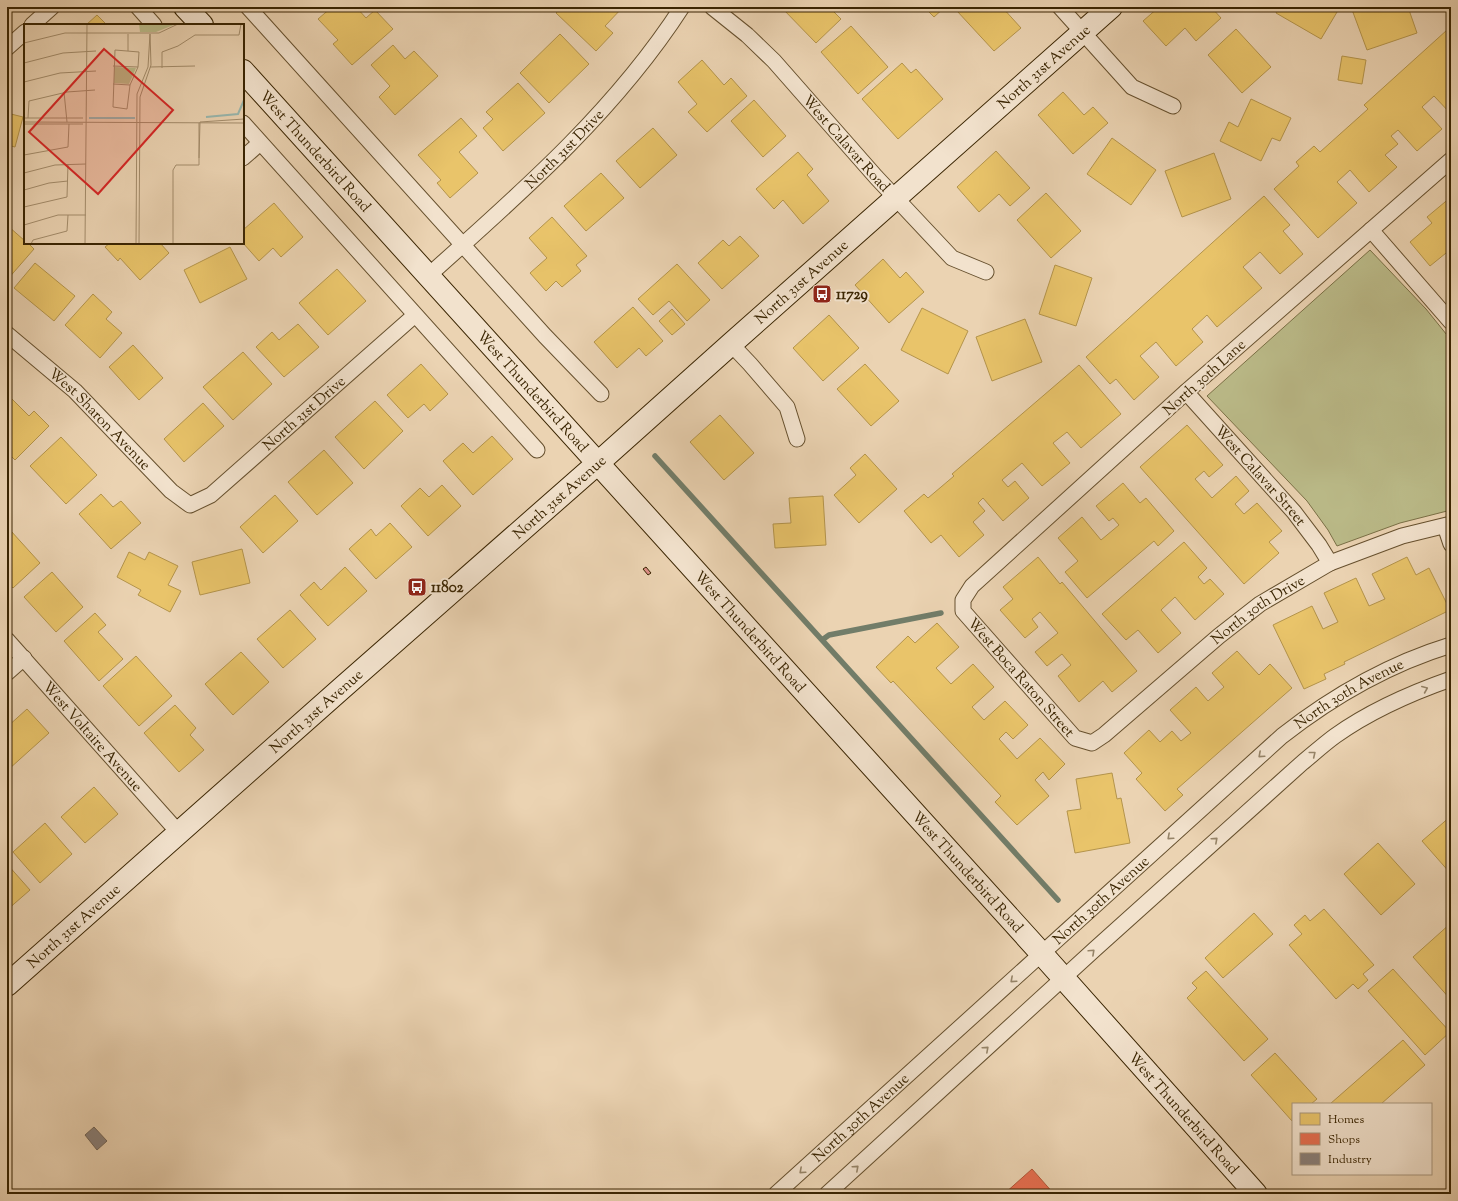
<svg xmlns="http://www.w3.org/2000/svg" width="1458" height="1201" viewBox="0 0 1458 1201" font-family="'Sorts Mill Goudy',serif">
<rect width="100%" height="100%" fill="#ebd3b2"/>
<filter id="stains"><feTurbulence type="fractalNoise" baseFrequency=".005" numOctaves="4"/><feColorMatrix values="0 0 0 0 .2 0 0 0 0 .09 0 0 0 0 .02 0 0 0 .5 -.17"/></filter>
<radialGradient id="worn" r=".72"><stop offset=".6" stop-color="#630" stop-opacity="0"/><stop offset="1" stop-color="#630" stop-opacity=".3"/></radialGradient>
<!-- green -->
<path fill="#bbbb89" stroke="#7a7046" d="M1370,250l56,59 25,31v170l-51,13 -63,23 -9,-16 -21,-29 -100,-105z"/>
<!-- homes -->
<path fill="#e9c46a" stroke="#b4944b" d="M332,7h24l10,11 9,-8 18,19 -41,36 -19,-21 5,-4 -20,-21z
M561,7h62l-18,19 8,7 -17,18 -40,-38z
M781,7h48l12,12 -25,24z
M924,7h21l-11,10z
M961,7h41l19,21 -27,23 -37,-40z
M1159,7h52l10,11 -25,23 -11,-13 -19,18 -23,-25z
M1279,7h61l-19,32 -45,-26z
M1351,7h57l9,26 -50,17z
M97,15l10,10h-21z
M851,26l37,41 -30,27 -37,-42z
M1236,29l35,38 -29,26 -34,-38z
M1447,30l4,4v80l-17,-18 -12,11 20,22 -25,22 -19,-21 -7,6 7,8 -13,11 12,12 -28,25 -19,-22 -13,12 20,21 -39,35 -44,-49 25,-23 -3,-4 18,-16 6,6 48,-43 -4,-4z
M560,34l29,30 -40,39 -29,-30z
M393,45l12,14 9,-8 24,25 -43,39 -16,-18 11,-11 -19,-21z
M1342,56l24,4 -4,24 -24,-4z
M702,60l22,25 7,-7 16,18 -40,36 -19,-20 9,-8 -19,-22z
M902,63l9,10 5,-4 27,30 -45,40 -36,-40z
M518,83l27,30 -42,38 -20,-23 10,-9 -7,-7z
M1063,92l21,23 9,-8 15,16 -35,31 -35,-39z
M1251,99l40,19 -11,23 -8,-3 -11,23 -41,-20 9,-19 9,5z
M754,100l32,36 -23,21 -32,-36z
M7,113l16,4 -8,30 -8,-2z
M461,118l16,18 -18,16 19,21 -28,25 -13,-15 4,-3 -23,-25z
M653,128l24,27 -37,33 -24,-27z
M1112,138l44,32 -25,35 -44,-31z
M996,151l34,37 -20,18 -11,-12 -20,18 -22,-25z
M798,152l15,17 -6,6 22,26 -26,23 -20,-24 -9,9 -18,-20z
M1214,153l17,46 -49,18 -17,-46z
M601,173l23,25 -38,33 -22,-25z
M1046,193l35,38 -30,27 -34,-38z
M1264,196l26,29 -7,6 20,23 -23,20 -20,-22 -17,15 19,21 -45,39 -10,-12 -15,14 11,13 -27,24 -20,-24 -16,14 19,21 -25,23 -18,-21 -6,5 -24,-27z
M1451,197v52l-21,17 -20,-24 22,-19 -5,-6z
M274,203l29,34 -22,20 -8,-9 -14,13 -16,-18v-13z
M552,217l35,39 -11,9 5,6 -19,16 -6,-6 -10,10 -16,-18 17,-15 -18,-20z
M8,226l17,15v2h3l6,6 -27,31z
M740,236l19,20 -37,33 -24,-26 25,-23 6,6z
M110,243h50l9,10 -29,27 -20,-22 -2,3 -13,-14z
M230,247l17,32 -47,24 -16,-33z
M883,259l17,19 6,-6 18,20 -35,31 -34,-38z
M35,263l40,33 -21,25 -40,-33z
M677,264l33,36 -23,21 -18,-20 -16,14 -15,-16z
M1055,265l37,13 -16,48 -37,-12z
M337,269l29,32 -38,34 -29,-32z
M822,291l3,3 -8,6 -2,-3z
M93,294l19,18 -6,7 16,14 -22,25 -35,-33z
M633,307l30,34 -17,15 -7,-8 -22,20 -23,-26z
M922,308l46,23 -20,43 -47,-24z
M672,309l13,15 -13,11 -13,-14z
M829,315l30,33 -36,33 -30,-33z
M1025,319l17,43 -50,19 -16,-44z
M298,324l21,23 -35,30 -28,-30 16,-15 7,8z
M133,345l30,33 -24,22 -30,-33z
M243,352l29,32 -39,36 -30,-33z
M421,364l27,30 -18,17 -6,-7 -16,14 -21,-23z
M865,364l34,37 -28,25 -34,-37z
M1079,365l42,49 -40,34 -14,-16 -14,11 17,20 -28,23 -20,-23 -20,17 6,7 7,-6 14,17 -26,23 -20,-23 -5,5 7,8 -12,11 11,13 -25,22 -18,-22 -10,8 -27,-32 20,-17 4,4 26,-22 -2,-2z
M10,397l19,19 5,-5 15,15 -34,34 -8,-8v-52z
M375,401l28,30 -39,38 -29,-32z
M203,403l21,23 -40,36 -20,-23z
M720,415l34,38 -30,27 -34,-38z
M1187,425l36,40 -14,12 -5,-6 -9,8 17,19 24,-22 13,15 -14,13 9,10 13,-11 25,28 -13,11 10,11 -35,31 -104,-117z
M492,436l21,23 -40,36 -30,-34 20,-18 10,10z
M61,437l36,38 -31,29 -36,-38z
M324,450l29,33 -36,32 -29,-33z
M865,454l32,35 -38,34 -25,-28 22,-20 -6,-7z
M1123,483l17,20 6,-5 28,33 -16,15 -4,-5 -67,57 -22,-26 13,-11 -20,-23 24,-21 19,23 18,-15 -6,-7 -4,3 -13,-15z
M442,485l19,21 -33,30 -27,-30 19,-18 9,9z
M101,494l12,13 8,-6 20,22 -30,26 -32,-35z
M275,495l23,26 -35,32 -23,-26z
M823,496l3,49 -51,3 -2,-24 18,-1 -2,-25z
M390,523l22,24 -36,32 -27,-30 22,-20 5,7z
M11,531l29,32 -27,25 -6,-6v-47z
M1184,542l23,26 -9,9 6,7 6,-5 14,15 -29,26 -20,-23 -14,13 20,23 -23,20 -20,-23 -12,10 -24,-26z
M242,549l8,34 -50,12 -8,-33z
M129,552l16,8 4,-8 29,14 -10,19 13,6 -11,21 -32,-17 3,-5 -24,-13z
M1038,557l22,27 2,-2 75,89 -25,21 -9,-11 -24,21 -21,-26 13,-11 -9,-11 -15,12 -12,-14 23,-19 -18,-21 -8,7 6,8 -13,11 -25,-28 13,-11 -10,-12z
M1407,557l9,18 13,-7 21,42 -106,52 1,2 -21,10 2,5 -22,10 -31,-64 39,-19 11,23 15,-7 -14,-29 32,-15 13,28 16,-7 -13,-25z
M345,567l22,24 -39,35 -28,-31 14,-13 7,8z
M52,572l31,35 -27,25 -32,-35z
M290,610l26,29 -33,29 -26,-29z
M95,613l11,12 -8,7 25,27 -24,22 -35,-40z
M937,623l22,24 -23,21 15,16 22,-20 21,23 -22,20 12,13 21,-19 23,24 -15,14 -7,-7 -7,7 11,12 7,8 23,-21 25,26 -16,16 -6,-8 -8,8 14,16 -32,29 -22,-23 6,-6 -108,-115 -2,2 -15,-16 32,-31 7,7z
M1237,651l22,24 11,-11 22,24 -115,101 6,6 -18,16 -29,-32 6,-6 -18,-20 25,-23 11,12 12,-11 9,10 10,-8 -21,-23 26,-23 12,14 16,-14 -12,-14z
M241,652l28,30 -36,33 -28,-31z
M136,656l36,40 -33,30 -36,-40z
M175,705l21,23 -6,7 14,15 -25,22 -35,-39z
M27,709l22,24 -40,36 -2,-3v-39z
M1112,773l5,26 4,-1 9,45 -55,10 -8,-42 14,-2 -5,-30z
M94,787l24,27 -33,29 -24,-26z
M1451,816v58l-29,-33z
M45,823l27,31 -32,29 -27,-31z
M1378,843l37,41 -34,31 -37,-41z
M7,864l23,26 -23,20z
M1324,909l50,56 -11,9 5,6 -10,9 -5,-5 -17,15 -47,-54 13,-11 -8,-9 11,-10 5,6z
M1254,913l19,21 -50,44 -18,-20z
M1451,923v77l-38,-43z
M1393,969l57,63 -25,23 -57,-64z
M1206,971l62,68 -24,22 -57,-63 10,-10 -5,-5z
M1403,1040l22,25 -44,39h-51z
M1275,1053l42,46 -6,5h-18l-1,17 -41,-46z"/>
<!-- shops -->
<path fill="#e76f51" stroke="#b35939" d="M1032,1169l22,25h-50z"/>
<!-- industry -->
<path fill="#8a817c" stroke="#726557" d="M94,1127l13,14 -10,9 -12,-15z"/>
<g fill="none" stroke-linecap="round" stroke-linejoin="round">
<!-- stream -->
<path stroke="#727d69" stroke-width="5.5" d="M655,456l403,444
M822,640l7,-5 112,-22"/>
</g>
<!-- building -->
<path fill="#dd8f87" stroke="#3a2502" d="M646,567l5,6 -3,2 -5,-6z"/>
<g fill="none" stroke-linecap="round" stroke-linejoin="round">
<defs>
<g id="street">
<path d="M138,7l16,18"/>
<path d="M248,7l297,329 56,58"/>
<path id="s1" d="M712,7l35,28 27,26 102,116 76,81 34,14"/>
<path d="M1060,7l72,80 41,19"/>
<path d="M32,25l20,-18"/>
<path d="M7,48l18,-16"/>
<path d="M243,123l294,327"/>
<path d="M243,158l17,-15"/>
<path id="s2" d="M1451,160l-265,232 -214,194 -9,14v11l112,127 17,5 12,-8 115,-99 41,-32 70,-41 72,-27 49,-12"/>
<path d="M1371,230l80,92"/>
<path id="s3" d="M429,275c92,-82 186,-164 253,-268"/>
<path id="s4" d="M7,334l68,57 96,100 19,14 21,-10 204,-180"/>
<path d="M731,344l19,20 37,43 10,32"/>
<path id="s5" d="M1186,392l108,120 25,33 11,18"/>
<path d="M1445,526l6,18"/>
<path id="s6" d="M7,640l172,193"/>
<path d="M7,673l17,-15"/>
<path id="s7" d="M776,1194l506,-458c51,-40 107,-72 169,-91"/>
<path d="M827,1194l268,-245 207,-186c11,-9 22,-19 33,-27 35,-25 76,-43 116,-57"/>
</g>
<g id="secondary">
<path d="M185,7l17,18"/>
<path id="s8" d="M243,71l799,883 214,240"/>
<path id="s9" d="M7,985l335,-297 256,-225 133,-119 380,-337"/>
</g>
</defs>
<!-- street casing -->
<use href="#street" stroke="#66502e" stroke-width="17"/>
<!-- secondary casing -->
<use href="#secondary" stroke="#3a2502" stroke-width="24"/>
<!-- street -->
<use href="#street" stroke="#f2e2cd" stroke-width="15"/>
<!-- secondary -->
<use href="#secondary" stroke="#f2e2cd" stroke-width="22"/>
</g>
<!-- one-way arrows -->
<defs><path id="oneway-chevron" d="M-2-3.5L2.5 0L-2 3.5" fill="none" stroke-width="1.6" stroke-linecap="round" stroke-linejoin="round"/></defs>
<g stroke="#968468">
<use href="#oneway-chevron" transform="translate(1425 689) rotate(-23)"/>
<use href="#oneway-chevron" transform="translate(1313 754) rotate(-39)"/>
<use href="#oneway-chevron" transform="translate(1261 755) rotate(138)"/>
<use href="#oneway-chevron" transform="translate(1170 837) rotate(138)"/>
<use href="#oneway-chevron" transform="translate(1215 840) rotate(-42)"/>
<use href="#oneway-chevron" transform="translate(1092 952) rotate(-43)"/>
<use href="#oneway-chevron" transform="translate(1013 980) rotate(138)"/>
<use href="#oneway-chevron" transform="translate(986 1049) rotate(-42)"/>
<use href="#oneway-chevron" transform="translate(856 1168) rotate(-42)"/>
<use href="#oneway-chevron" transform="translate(802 1171) rotate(138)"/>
</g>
<!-- icons -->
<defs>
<symbol id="bus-square" viewBox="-11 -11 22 22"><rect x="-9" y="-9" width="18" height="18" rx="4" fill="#8f2418" stroke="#f2e2cd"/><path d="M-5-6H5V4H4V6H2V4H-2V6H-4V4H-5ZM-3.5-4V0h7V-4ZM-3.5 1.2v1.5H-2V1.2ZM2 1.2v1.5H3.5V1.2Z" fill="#fff"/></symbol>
</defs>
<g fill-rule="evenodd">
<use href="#bus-square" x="811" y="283" width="22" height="22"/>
<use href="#bus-square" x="406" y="576" width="22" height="22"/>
</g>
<g text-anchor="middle" stroke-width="4" stroke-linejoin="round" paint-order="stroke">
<!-- street labels -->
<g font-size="15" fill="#3a2502" stroke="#f2e2cd">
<text dy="5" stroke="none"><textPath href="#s9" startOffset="1385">North 31st Avenue</textPath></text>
<text dy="5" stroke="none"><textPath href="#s1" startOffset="192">West Calavar Road</textPath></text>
<text dy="5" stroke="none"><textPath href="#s3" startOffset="185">North 31st Drive</textPath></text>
<text dy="5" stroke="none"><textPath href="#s8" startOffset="108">West Thunderbird Road</textPath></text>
<text dy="5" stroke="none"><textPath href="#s9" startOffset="1061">North 31st Avenue</textPath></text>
<text transform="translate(1204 377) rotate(-42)" y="5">North 30th Lane</text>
<text dy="5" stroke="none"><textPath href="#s8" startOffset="432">West Thunderbird Road</textPath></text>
<text dy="5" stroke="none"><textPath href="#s4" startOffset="398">North 31st Drive</textPath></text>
<text dy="5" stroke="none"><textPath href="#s4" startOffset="126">West Sharon Avenue</textPath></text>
<text dy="5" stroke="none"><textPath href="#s5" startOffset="112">West Calavar Street</textPath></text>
<text dy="5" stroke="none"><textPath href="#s9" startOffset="737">North 31st Avenue</textPath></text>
<text dy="5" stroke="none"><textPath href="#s2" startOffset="1069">North 30th Drive</textPath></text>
<text dy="5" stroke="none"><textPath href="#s8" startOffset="756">West Thunderbird Road</textPath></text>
<text dy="5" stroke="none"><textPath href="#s2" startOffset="757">West Boca Raton Street</textPath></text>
<text dy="5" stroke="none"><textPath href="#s7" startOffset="762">North 30th Avenue</textPath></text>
<text dy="5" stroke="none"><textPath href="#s9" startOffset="413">North 31st Avenue</textPath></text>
<text dy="5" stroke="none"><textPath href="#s6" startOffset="129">West Voltaire Avenue</textPath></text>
<text dy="5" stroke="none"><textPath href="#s8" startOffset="1080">West Thunderbird Road</textPath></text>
<text dy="5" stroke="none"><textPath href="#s7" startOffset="438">North 30th Avenue</textPath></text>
<text dy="5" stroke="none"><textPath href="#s9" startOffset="89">North 31st Avenue</textPath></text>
<text dy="5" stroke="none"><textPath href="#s8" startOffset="1404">West Thunderbird Road</textPath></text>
<text dy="5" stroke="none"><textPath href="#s7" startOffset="114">North 30th Avenue</textPath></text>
</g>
<!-- poi labels -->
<g font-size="15" font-weight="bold" fill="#3a2502" stroke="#f2e2cd" text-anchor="start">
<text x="836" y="299">11729</text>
<text x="431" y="592">11802</text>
</g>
</g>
<!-- overview -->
<g transform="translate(24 24)">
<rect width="220" height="220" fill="#ebd3b2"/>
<path d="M115,0h37l-20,8h-16zM90,43l22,1 -7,16 -15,-1z" fill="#bbbb89"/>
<path fill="none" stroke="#98b7ae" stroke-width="2" d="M182,93l32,-3 6,-14M65,94h46"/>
<path fill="none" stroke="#a48d6c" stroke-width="1" d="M0,19l41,-10h94l19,-9M91,26l24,2 -1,15 -8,18 -3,24 -14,-2zM104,27v-17M0,39l39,-10 33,-2M89,42l25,1M126,43l45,-1M138,44v-16l16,-6 17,-11h44l2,-11M0,58l36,-9 36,-2M89,60l17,1M40,68l3,30M0,94h59M4,94l1,-17 38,-9 28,-2M0,98l220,1M176,98l44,-3M0,100h59M0,131l44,-8 1,-23M175,134l1,-36M0,149l31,-8 31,-1M0,166l25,-7 19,-2M0,183l43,-10 1,-33M0,201l34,-10h28M7,220l2,-4 34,-9 1,-16M61,220l2,-220M112,220l1,-150 11,-27 2,-33M115,220l1,-147 11,-32 -1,-31M149,220v-74l3,-5h23v-42"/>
<path fill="#d62828" fill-opacity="0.15" stroke="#d62828" stroke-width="2" d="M80,25l69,61 -75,84 -69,-62z"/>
<rect width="220" height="220" fill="none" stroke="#3a2502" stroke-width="2"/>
</g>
<!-- margin -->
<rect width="1458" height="1201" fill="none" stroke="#ebd3b2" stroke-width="24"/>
<rect x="8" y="8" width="1442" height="1185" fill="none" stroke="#3a2502" stroke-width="2"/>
<rect x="12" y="12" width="1434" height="1177" fill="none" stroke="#3a2502"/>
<!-- legend -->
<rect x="1292" y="1103" width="140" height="72" fill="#f2e2cd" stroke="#a8967c"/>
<rect x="1300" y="1113" width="20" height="12" fill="#e9c46a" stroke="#a8967c"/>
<text x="1328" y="1123" font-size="12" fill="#3a2502">Homes</text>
<rect x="1300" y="1133" width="20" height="12" fill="#e76f51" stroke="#a8967c"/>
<text x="1328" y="1143" font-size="12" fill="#3a2502">Shops</text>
<rect x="1300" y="1153" width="20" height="12" fill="#8a817c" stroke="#a8967c"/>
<text x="1328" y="1163" font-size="12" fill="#3a2502">Industry</text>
<rect width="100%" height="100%" filter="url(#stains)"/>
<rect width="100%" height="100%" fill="url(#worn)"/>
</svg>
